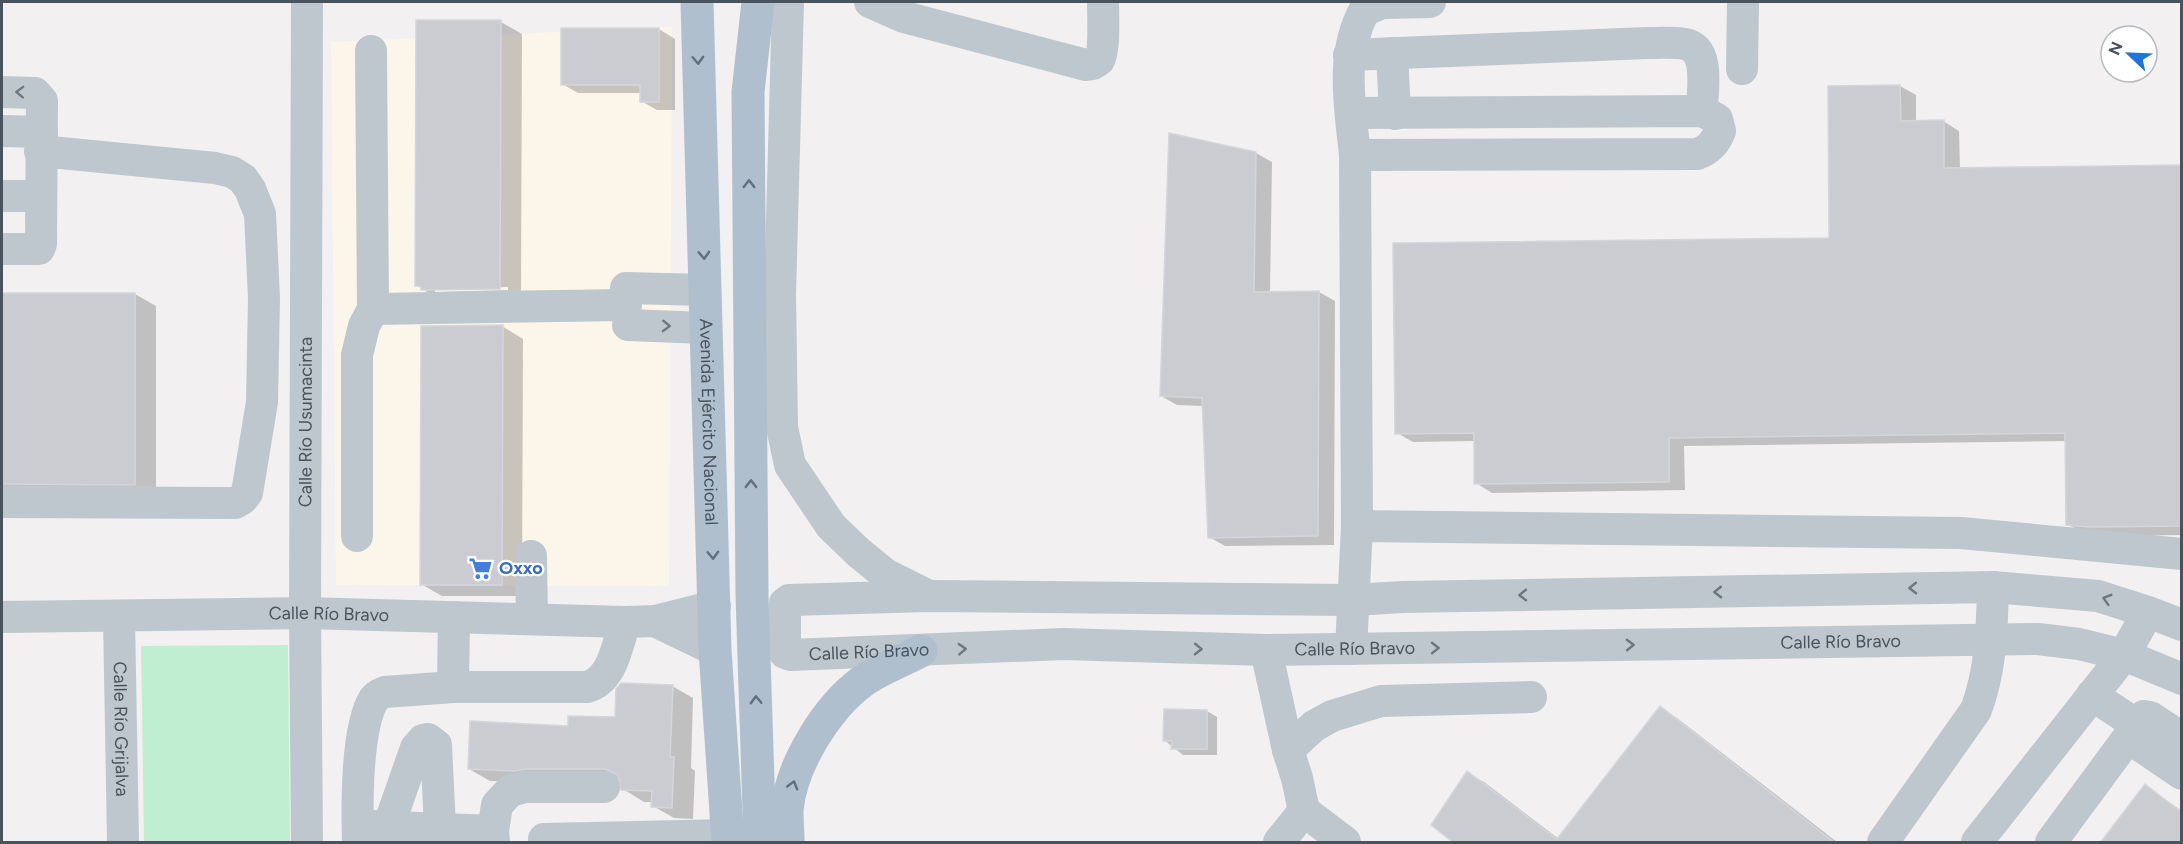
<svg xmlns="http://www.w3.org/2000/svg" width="2183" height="844" viewBox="0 0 2183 844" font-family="Figtree,sans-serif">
<rect width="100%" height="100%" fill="#f2f0f0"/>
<!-- commercial -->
<path fill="#fcf6ea" d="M672,27l-3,559 -333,-1 -5,-543z"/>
<!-- green -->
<path fill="#c0eed1" d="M288,645l2,197h-146l-3,-196z"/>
<!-- shadow -->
<path fill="#0003" fill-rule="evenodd" d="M501,22l21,12 -1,266 -78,2 -27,-17zM508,287v3l-73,2v-3z
M563,29h96l16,10v71h-18l-16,-9v-8h-63l-16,-9z
M1900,86l16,9v27l27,-1 16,10 1,38 222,-3v369l-75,1 -24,-3 -16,-9 -1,-83 -382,5 1,44 -193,3 -16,-10 -1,-42 -62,1 -16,-9 434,-194z
M1256,153l16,9 -2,131 49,-1 16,9 -1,244 -109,1 -16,-9 -5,-131 -27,-1 -16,-9z
M135,294l21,12v190l-154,2v-203z
M502,326l21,13 -1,257h-80l-21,-12z
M672,686l21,12 -2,70 4,3 -2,48 -19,-1 -21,-12v-4h-9l-21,-13 -2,-9h-74l-10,2 -47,-1 -21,-12 100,-41 47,-10z
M1660,708l17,10 160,124h-381l11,-69 17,9 75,57z
M1207,711l10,6v38h-34l-19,-15z
M2146,786l36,25v31h-80z"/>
<!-- building -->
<path fill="#caccd2" stroke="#d4d6db" stroke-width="1.5" d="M416,20h85l-1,269 -79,1v-4h-6z
M561,28h98v74h-19v-17h-79z
M1900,85l1,36 43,-1v48l237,-3v361l-91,1 -24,-2 -1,-92 -396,5v44l-195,2v-51l-79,1 -2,-191 436,-5 -1,-152z
M1169,133l87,19 -2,140 65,-1 -1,245 -110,2 -6,-140 -42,-2z
M2,293h133v192l-133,-1z
M503,325l-1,260h-82l1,-259z
M621,683l52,2 -3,72h4l-2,51 -21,-1 1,-16 -31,-1 -3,-15 -13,-6h-80l-10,2 -47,-2 2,-48 98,5v-10l47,1 1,-28z
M1660,706l175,137h-381l-23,-18 36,-54 90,68z
M1164,709l43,1v39h-36l1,-8h-9z
M2145,784l36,28v31h-81z"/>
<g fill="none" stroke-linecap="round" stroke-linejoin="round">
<!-- minor -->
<g stroke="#bec7ce" stroke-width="32">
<path d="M788,2l-8,292 2,133 8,38 41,61 27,26 27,22 40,20"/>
<path d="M870,2l34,15 182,48c5,0 9,-1 13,-5 6,-9 4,-46 4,-58"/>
<path d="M1392,53l3,61"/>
<path d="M1349,55l298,-12c12,0 26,-1 38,1 26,5 17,47 17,67"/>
<path d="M1742,69l1,-67"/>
<path d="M2,92l33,1 7,8 -1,143 -2,5h-37"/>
<path d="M1351,113l351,-2 15,8 3,12c-5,12 -11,19 -23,23l-342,1"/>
<path d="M2,131l40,1"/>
<path d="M2,196h39"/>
<path d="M626,288l79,2"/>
<path d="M373,309l253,-4"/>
<path d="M628,325l77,3"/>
<path d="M2,502l233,1 7,-4 5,-6 15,-91 2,-104 -4,-84 -10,-25 -7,-10 -11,-7 -17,-4 -175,-17"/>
<path d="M1357,526l604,7 221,21"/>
<path d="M357,536v-181l7,-29 9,-17 -2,-258"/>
<path d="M531,556l1,63"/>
<path id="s1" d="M2,617l303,-4 320,9 30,-1 60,-15"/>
<path id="s2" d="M119,617l4,225"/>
<path d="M454,617l-1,70h134c26,-7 30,-42 38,-65"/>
<path d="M655,621l60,29"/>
<path id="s3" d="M2182,625l-34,-13 -50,-16 -105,-9 -591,10 -48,3 -426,-4 -139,4 -4,3v50l5,2 273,-11 203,6 772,-11 41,5 45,11 58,24"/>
<path d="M1351,649l6,-123 -2,-371c-5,-49 -15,-99 9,-144l18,-8 48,-1"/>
<path d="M1266,650l22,100 9,28 7,33 41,31"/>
<path d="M2092,695l45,30"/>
<path d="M2129,738l53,36"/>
<path d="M1288,750l26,-24 18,-10 49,-15 150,-4"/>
<path d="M389,825l27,-77 7,-8 5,-1 8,6 4,83"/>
<path d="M370,826l123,5 1,11"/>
<path d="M493,831l4,-26 13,-14 15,-4h79"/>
<path d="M544,839l184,-4"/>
<path id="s4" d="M307,842l-2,-229 2,-611"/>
<path d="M358,842c-1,-34 -2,-114 16,-143 3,-4 6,-5 11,-7l68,-5"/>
<path d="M1279,842l25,-31"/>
<path d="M1883,842l93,-132c15,-40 16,-81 17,-123"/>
<path d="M1977,842l147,-187 24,-43"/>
<path d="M2051,842l93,-126 6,1 32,21"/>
</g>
<!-- major -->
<g stroke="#b0bfce" stroke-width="33">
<path id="s5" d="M697,2l18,648 13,192"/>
<path d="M758,2l-10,90 4,503 8,247"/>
<path d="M788,842c0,-10 -1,-21 -1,-32 4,-45 40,-103 76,-129 17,-12 39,-20 58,-30"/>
</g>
</g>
<!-- one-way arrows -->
<defs><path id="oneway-chevron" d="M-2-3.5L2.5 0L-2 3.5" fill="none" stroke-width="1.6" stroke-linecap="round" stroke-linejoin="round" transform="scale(1.5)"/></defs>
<g stroke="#626e79">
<use href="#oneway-chevron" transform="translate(698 60) rotate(88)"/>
<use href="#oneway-chevron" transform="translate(749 184) rotate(-90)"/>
<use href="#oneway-chevron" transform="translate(704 255) rotate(88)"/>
<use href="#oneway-chevron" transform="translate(751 484) rotate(-90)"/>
<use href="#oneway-chevron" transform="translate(713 555) rotate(88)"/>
<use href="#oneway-chevron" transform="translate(756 700) rotate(-92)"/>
<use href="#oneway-chevron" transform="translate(793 785) rotate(-74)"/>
</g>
<g stroke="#6b767f">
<use href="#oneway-chevron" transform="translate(20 92) rotate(-178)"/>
<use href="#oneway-chevron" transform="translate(666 326) rotate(2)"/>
<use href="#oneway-chevron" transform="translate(1913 588) rotate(179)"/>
<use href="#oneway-chevron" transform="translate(1718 592) rotate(179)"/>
<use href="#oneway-chevron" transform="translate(1523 595) rotate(179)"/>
<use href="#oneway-chevron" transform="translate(2107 599) rotate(-163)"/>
<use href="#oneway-chevron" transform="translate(1630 645) rotate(-1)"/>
<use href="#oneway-chevron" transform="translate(1435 648) rotate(-1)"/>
<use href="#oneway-chevron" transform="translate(962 649) rotate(-3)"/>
<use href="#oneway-chevron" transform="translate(1198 649) rotate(1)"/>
</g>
<!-- icons -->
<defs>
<symbol id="supermarket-bare" viewBox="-9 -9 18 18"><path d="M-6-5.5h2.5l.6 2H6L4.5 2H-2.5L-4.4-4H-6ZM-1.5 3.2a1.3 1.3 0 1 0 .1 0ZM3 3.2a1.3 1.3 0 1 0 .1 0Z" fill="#3f7fe0" stroke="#fff" stroke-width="2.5" paint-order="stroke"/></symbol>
</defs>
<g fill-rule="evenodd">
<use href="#supermarket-bare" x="464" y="552" width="33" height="33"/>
</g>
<g text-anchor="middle" stroke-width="4.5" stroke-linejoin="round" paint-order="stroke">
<!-- street labels -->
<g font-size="18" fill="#48535d" stroke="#fff">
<text dy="6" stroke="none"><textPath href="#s4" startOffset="420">Calle Río Usumacinta</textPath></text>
<text dy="6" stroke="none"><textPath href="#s5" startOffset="420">Avenida Ejército Nacional</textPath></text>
<text dy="6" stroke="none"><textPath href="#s1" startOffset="327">Calle Río Bravo</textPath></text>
<text dy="6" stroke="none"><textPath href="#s3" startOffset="2510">Calle Río Bravo</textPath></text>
<text dy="6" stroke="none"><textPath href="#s3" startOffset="2024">Calle Río Bravo</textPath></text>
<text dy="6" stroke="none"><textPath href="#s3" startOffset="1538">Calle Río Bravo</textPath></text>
<text dy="6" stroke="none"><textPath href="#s2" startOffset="112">Calle Río Grijalva</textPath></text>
</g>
<!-- shop labels -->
<g font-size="18" font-weight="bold" fill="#366cbe" stroke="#fff" text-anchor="start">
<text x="499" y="574">Oxxo</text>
</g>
</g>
<!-- border -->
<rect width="2183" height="844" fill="none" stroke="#48535d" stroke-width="6"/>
<!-- north arrow -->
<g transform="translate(2129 54) rotate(293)"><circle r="28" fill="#ffffff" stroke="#b6babe" stroke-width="1.5"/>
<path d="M0-4.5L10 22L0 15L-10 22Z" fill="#1e73de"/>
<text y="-9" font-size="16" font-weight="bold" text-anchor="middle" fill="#48535d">N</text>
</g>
</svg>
